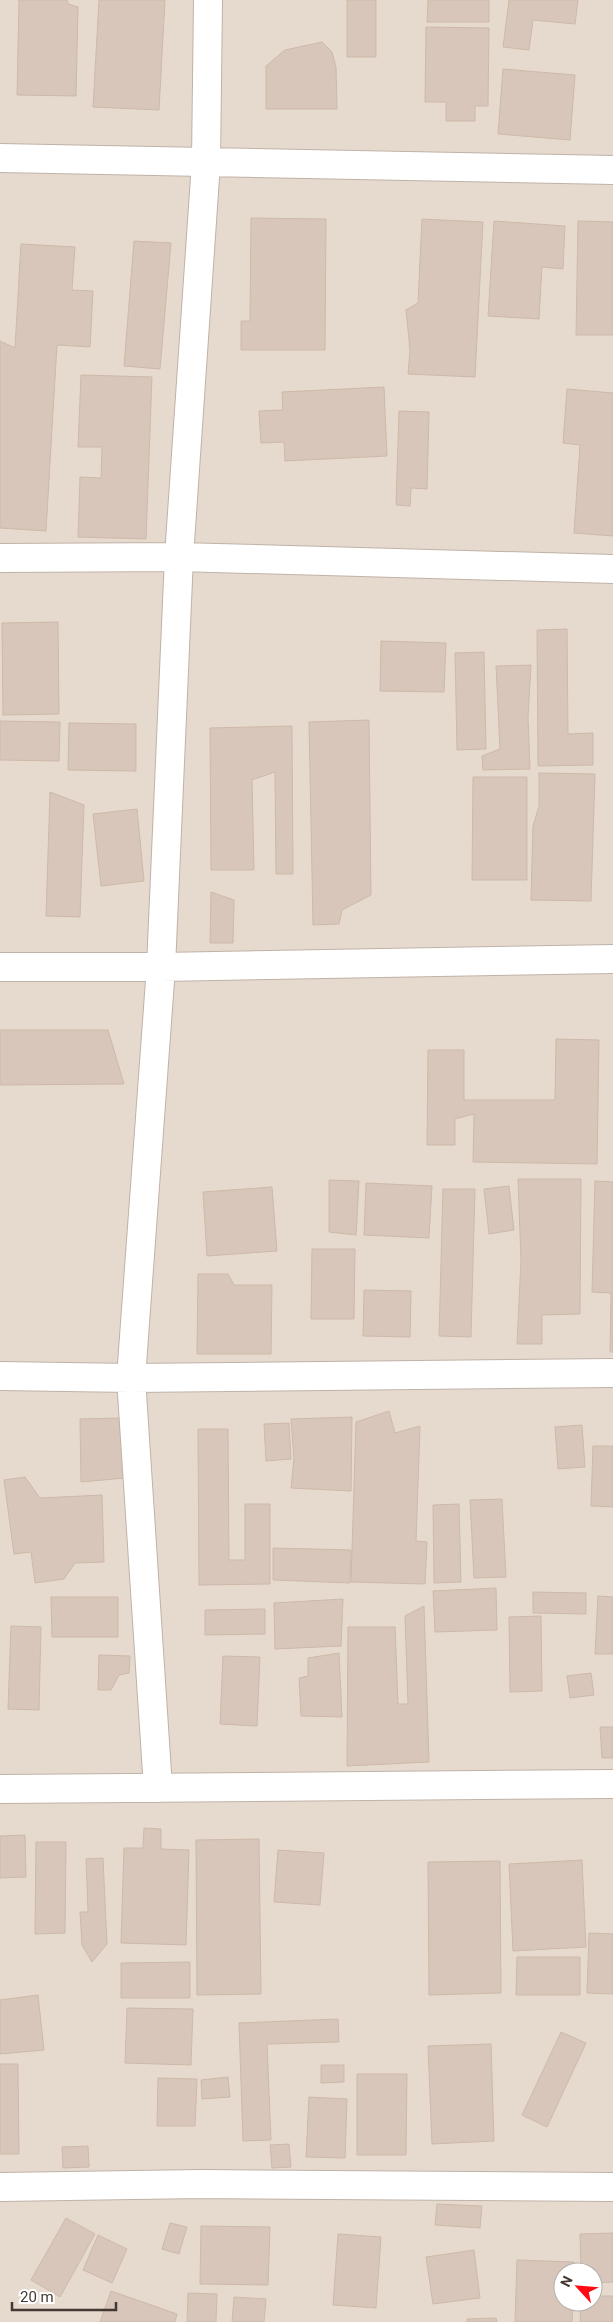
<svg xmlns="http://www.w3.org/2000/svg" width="613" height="2322" viewBox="0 0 613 2322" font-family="Roboto,sans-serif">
<rect width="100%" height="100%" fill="#f2eae1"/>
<!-- residential -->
<path fill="#e6dacf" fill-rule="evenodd" d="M0,0h613v2322h-613zM563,2272h30v30h-30z"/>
<!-- building -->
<path fill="#d7c6b9" stroke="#ceb9a9" d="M19,0h48l1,4 10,3 -2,89 -59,-1z
M99,0h66l-6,110 -66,-3z
M347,0h29v57h-29z
M428,0h61v22h-62z
M509,0h69l-3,24 -42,-4 -4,30 -26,-3z
M426,27l63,1 -1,78h-13v15h-29v-19h-21z
M322,42l10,10 4,15 1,42h-71v-43l19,-16z
M503,69l72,6 -5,65 -72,-6z
M251,218l75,1 -1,131h-84v-29h9z
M422,219l61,3 -8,155 -67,-3 2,-24 -4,-40 12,-7z
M494,221l71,5 -2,43 -21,-2 -3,52 -51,-3z
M578,221l35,1v113h-37z
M134,241l37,2 -11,126 -36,-3z
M21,244l54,3 -3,43 21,1 -3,56 -33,-2 -11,186 -46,-3v-187l15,7z
M81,375l71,2 -6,162 -68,-2 2,-60 21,1 1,-31h-24z
M384,387l3,69 -102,5 -1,-19 -23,1 -2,-32 24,-1 -1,-18z
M567,389l46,4v143l-39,-3 6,-88 -17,-2z
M399,411l30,1 -2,77 -16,-1 -1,18 -14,-1z
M58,622l1,92 -56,1 -1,-92z
M567,629l1,105 25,-1v32l-55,1 -1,-136z
M381,641l65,2 -2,49 -64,-1z
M484,652l2,97 -29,1 -2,-97z
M531,665l-3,52 2,52 -47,1 -1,-14 18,-7 -4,-83z
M369,720l2,175 -29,15 -3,14 -26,1 -4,-203z
M0,721l60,1 -1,39 -59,-1z
M69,723l67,1v47l-68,-1z
M292,726l1,148h-17l-1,-102 -23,8 2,90h-43l-1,-142z
M539,773l56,1 -4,127 -60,-1 2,-74 6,-20z
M473,777h54v103h-55z
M50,792l34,13 -4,112 -34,-1z
M137,809l7,72 -43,5 -8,-72z
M211,892l23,8 -1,43h-23z
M0,1030h108l16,54 -124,1z
M556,1039l43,1 -2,124 -124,-2 1,-48 -19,5v26h-28l1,-95h36v50h91z
M518,1179h63l-1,135 -38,1v29h-25l4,-83z
M329,1180l30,1 -3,54 -27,-3z
M595,1181l18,1v170h-3l1,-59 -19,-1z
M366,1183l66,3 -3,52 -65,-3z
M509,1186l5,44 -25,4 -5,-45z
M272,1187l5,64 -70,5 -4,-64z
M443,1189h32l-4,148 -32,-1z
M312,1249h43l-1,70h-43z
M198,1274h30l6,11h38l-1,69h-74z
M364,1290l47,1 -1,46 -47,-1z
M389,1411l6,22 25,-7 -4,115 11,1 -2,42 -74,-2 5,-160z
M352,1417l-1,74 -60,-3 3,-29 -3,-40z
M119,1418l6,60 -44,4 -1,-63z
M289,1423l2,36 -25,2 -2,-37z
M582,1425l3,42 -27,2 -3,-42z
M198,1429h30l1,131h16v-56h25v80l-71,1z
M593,1446h20v61l-22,-1z
M25,1477l15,21 62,-3 2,67 -29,1 -11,16 -29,4 -4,-31 -17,2 -10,-74z
M502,1499l4,78 -32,1 -4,-78z
M459,1504l2,78 -27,1 -1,-78z
M273,1548l78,2 -1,33 -77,-3z
M496,1588l1,42 -62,2 -2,-41z
M533,1592l53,1v21l-53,-1z
M598,1596l15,1v57h-18z
M51,1597h67v40h-66z
M343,1599l-2,47 -66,3 -1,-46z
M424,1606l5,156 -82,4 1,-139h47l3,77h10l-3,-88z
M265,1609v25l-60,1v-25z
M541,1616l1,75 -32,1 -1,-75z
M11,1626l30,1 -2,83 -31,-1z
M339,1653l3,64 -41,-1 -2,-38 9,-2v-18z
M99,1655l31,1 -1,17 -10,2 -8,15h-13z
M223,1656l37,1 -3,69 -37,-2z
M591,1673l3,22 -24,3 -3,-22z
M600,1727h13v31h-11z
M144,1828l17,1v20l28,1 -3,95 -65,-2 3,-95h19z
M25,1835l1,42 -26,1v-42z
M259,1839l2,155 -64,1 -1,-155z
M36,1842h30l-1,91 -30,1z
M278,1850l46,3 -4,52 -46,-3z
M103,1858l4,86 -15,18 -10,-17 -2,-33h8l-2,-53z
M582,1860l4,87 -73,4 -4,-87z
M500,1861l1,132 -72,2 -1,-133z
M589,1933l24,1v60l-26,-1z
M517,1957h63v38h-64z
M190,1962v36h-69v-35z
M38,1995l6,55 -44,4v-54z
M127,2008l66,1 -2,56 -66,-2z
M338,2019l1,23 -72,2 4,96 -28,1 -4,-118z
M561,2032l25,11 -39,84 -25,-12z
M491,2044l3,97 -62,3 -4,-98z
M0,2064h18l1,90h-19z
M321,2065h23v17l-23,1z
M357,2074h50l-1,81h-49z
M228,2077l2,20 -28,2 -1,-19z
M158,2078l39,1 -2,47h-38z
M309,2097l38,2 -2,59 -39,-1z
M289,2144l2,23 -19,1 -2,-23z
M88,2146l1,21 -26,1 -1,-21z
M437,2204l45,2 -2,22 -45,-3z
M66,2218l29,16 -35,63 -29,-17z
M170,2223l17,4 -8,27 -17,-5z
M201,2226l69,1 -2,58 -68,-1z
M613,2233v49l-20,1v-11h-12l-1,-38z
M338,2234l43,3 -5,71 -43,-3z
M98,2235l29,14 -15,34 -29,-13z
M474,2250l6,48 -47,6 -7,-47z
M517,2260l57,2v10h-11v30h10l-1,20h-57z
M111,2291l66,23 -2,8h-75z
M188,2293l29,1 -1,28h-29z
M593,2296h20v26h-33l1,-20h12z
M234,2297l32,2 -2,23h-32z
M496,2318l1,4h-30v-3z"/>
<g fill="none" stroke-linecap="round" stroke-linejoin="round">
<defs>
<path id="minor" d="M0,158l613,12
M0,558l179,-1 434,12
M0,967h161l452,-8
M0,1376l131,2 482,-5
M158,1788l-27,-410 30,-411 18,-410 27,-394 2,-163
M0,1789l613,-5
M0,2187l202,-3 411,3"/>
</defs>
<!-- minor casing -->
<use href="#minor" stroke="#c0b2a7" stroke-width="30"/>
<!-- minor -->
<use href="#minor" stroke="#fff" stroke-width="28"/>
</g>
<!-- north arrow -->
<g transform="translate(578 2287) rotate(296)"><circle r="24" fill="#ffffff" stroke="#b4b0ad"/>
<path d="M0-4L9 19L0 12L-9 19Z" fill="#ff0b13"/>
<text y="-8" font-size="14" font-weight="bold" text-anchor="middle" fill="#433932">N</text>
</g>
<!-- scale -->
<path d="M12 2302v8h104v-8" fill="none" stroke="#433932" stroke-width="2.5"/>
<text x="20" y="2302" font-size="15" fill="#433932" stroke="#ffffff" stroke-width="4" paint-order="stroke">20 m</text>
</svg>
